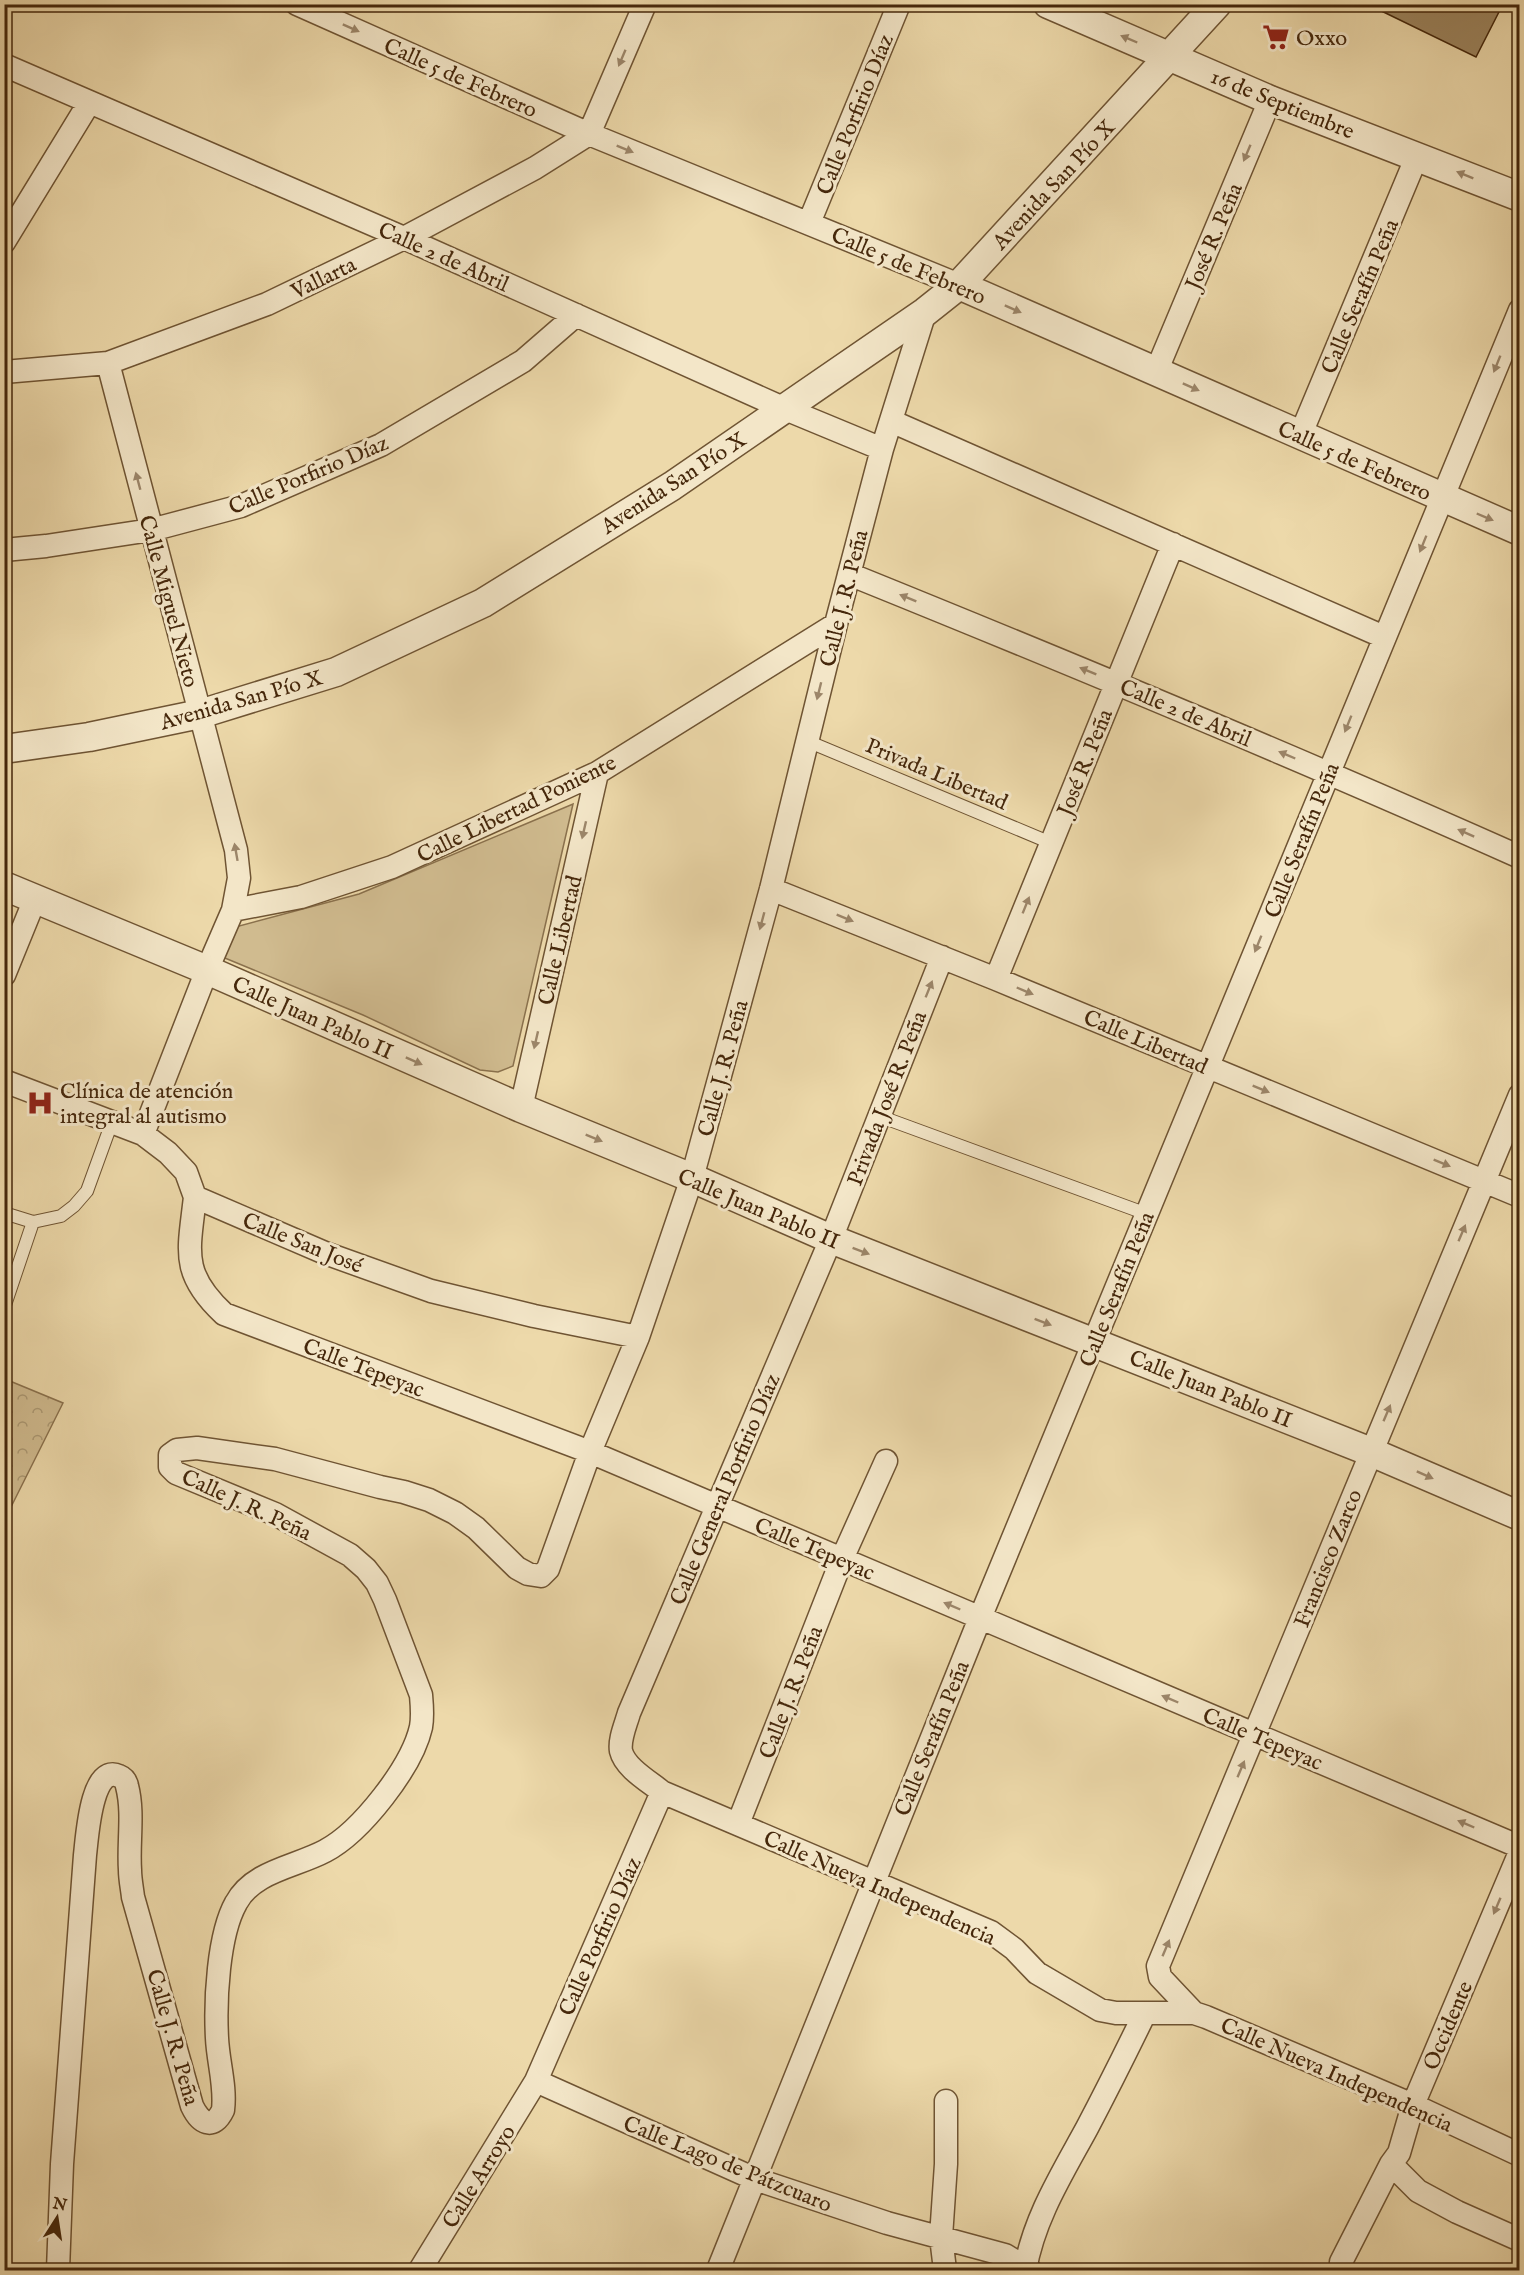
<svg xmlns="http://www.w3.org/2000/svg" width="1524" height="2275" viewBox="0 0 1524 2275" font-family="'IM FELL English',serif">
<defs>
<pattern id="forest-crowns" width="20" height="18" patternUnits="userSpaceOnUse" patternTransform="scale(1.5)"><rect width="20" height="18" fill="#d0bb8f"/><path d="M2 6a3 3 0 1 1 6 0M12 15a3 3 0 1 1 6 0" fill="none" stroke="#ab9873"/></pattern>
</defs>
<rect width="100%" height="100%" fill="#edd9aa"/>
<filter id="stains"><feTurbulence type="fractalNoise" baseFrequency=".00333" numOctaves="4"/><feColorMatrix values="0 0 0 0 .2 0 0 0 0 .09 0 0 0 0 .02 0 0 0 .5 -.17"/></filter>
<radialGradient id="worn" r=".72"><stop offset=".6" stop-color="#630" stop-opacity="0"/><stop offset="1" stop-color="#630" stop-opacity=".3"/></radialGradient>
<!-- green -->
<path fill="#d0bb8f" stroke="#8a714d" stroke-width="1.5" d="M573,804l-60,262 -15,6 -18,-2 -117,-55 -143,-59 4,-26 135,-36z"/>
<!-- forest -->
<path fill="url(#forest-crowns)" stroke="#8a714d" stroke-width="1.5" d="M5,1379l58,24 -58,116z"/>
<!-- building -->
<path fill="#9c845e" stroke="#45270b" stroke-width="1.5" d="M1367,4h136l-27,53z"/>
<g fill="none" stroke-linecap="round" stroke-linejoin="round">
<defs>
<path id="service" d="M807,741l244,102
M879,1116l268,98
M4,1213l29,9 28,-6 13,-10 13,-15 25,-69
M4,1308l29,-86"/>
<path id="minor" d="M297,4l292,130 370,151
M4,65l400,173 379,170 99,41
M809,223l90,-219
M4,242l85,-139
M108,363l128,487 3,28 -6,32 -26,60 -64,164
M4,372l104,-9 159,-59 137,-66 131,-70 54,-34 56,-130
M1156,372l114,-272
M891,421l493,216
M1300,436l117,-280
M4,550l42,-4 105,-16 90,-24 140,-61 142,-84 53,-46
M849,574c225,91 449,184 671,283
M771,889l225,90 524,217
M233,910l68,-13 91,-30 205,-94 239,-149
M942,957l-111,282 -202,474c-3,11 -10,26 -8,38 4,17 29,31 41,41l329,140 23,17 23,24 63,37 16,3h78l12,4 207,88 107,50
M4,975l31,-76
M996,979l177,-435
M4,1081l139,53 25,19 18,19 9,25 130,56 106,38 103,25 104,21
M521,1108l76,-335
M195,1197c-6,54 -15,76 29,117l366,138 930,395
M738,1824l104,-265 44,-98
M1194,2013l-34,-36 -2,-11 362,-871
M536,2081l219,98 132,44 118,32 25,15
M1391,2164l27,27 39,21 63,28
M1341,2262l50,-98 8,-11 14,-48 107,-253
M58,2270l4,-106 23,-309c2,-16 6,-92 34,-79 5,2 7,5 8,10 7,27 1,56 3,84 0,9 2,18 3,27l59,209c8,17 21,25 31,4 3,-24 -5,-48 -6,-72 -2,-37 1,-103 19,-135 17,-32 59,-36 89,-52 36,-19 87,-84 96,-124 2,-11 1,-21 0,-32l-36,-95 -8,-17 -11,-14 -16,-14 -75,-41 -99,-41 -6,-6v-12l7,-5 20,-2 78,11 105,28 24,5 25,8 26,13 21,15 41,40 11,6 13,2 7,-7 42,-117 48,-115 54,-159 79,-289 65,-265 46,-175 43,-137
M420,2270l116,-189 126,-289
M718,2270l262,-652 540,-1308
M945,2270l-4,-33 5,-73v-63
M1025,2270c9,-52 37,-96 62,-142 20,-38 39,-76 58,-115"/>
<path id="tertiary" d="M1048,4l222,96 250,97
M959,285l561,246
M4,749l85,-12 111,-23 136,-42 147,-69 189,-117 253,-174 34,-27 258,-281
M4,886l203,84 314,138 171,70 139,61 540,213 149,64"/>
</defs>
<!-- service casing -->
<use href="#service" stroke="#6f5433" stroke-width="14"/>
<!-- minor casing -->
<use href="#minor" stroke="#6f5433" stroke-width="25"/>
<!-- tertiary casing -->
<use href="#tertiary" stroke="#6f5433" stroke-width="31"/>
<!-- service -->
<use href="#service" stroke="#f3e6c8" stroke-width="12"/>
<!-- minor -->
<use href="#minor" stroke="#f3e6c8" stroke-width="22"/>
<!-- tertiary -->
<use href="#tertiary" stroke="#f3e6c8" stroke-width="28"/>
</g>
<!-- one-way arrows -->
<defs><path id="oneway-solid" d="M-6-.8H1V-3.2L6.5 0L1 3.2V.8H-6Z" transform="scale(1.5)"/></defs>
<g fill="#9c866a">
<use href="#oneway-solid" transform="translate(351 28) rotate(24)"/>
<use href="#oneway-solid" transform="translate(1129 39) rotate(-157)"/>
<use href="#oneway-solid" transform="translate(622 58) rotate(113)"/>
<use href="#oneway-solid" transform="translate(625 149) rotate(22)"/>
<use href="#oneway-solid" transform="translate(1247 153) rotate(113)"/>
<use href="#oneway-solid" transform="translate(1465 175) rotate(-158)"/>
<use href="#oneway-solid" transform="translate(1013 309) rotate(24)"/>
<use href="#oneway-solid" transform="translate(1497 364) rotate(112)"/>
<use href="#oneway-solid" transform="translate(1191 387) rotate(24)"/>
<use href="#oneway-solid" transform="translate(138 481) rotate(-105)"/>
<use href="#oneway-solid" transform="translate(1485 517) rotate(23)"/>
<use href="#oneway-solid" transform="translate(1423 544) rotate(112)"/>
<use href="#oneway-solid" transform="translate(908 598) rotate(-158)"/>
<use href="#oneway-solid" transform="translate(1088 671) rotate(-158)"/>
<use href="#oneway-solid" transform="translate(819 691) rotate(104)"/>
<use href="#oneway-solid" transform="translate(1348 724) rotate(112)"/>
<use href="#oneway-solid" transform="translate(1287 755) rotate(-157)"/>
<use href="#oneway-solid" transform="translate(584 830) rotate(103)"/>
<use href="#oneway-solid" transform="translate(1466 833) rotate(-156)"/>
<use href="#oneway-solid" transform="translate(236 852) rotate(-100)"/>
<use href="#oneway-solid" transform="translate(1026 905) rotate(-68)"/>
<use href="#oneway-solid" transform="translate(845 918) rotate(22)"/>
<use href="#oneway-solid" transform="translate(762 921) rotate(105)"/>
<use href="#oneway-solid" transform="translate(1258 944) rotate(112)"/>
<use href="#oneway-solid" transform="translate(929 989) rotate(-68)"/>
<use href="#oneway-solid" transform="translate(1025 991) rotate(23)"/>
<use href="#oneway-solid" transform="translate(536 1040) rotate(103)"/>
<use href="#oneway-solid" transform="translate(414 1061) rotate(24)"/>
<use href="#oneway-solid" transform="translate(1261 1089) rotate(22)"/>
<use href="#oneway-solid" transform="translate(594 1138) rotate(22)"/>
<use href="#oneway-solid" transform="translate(1442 1163) rotate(22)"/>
<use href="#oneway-solid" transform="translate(1462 1233) rotate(-67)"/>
<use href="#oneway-solid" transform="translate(861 1251) rotate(21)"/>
<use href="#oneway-solid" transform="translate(1043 1322) rotate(21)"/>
<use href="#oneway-solid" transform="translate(1387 1413) rotate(-67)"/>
<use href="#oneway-solid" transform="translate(1425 1475) rotate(24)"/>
<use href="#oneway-solid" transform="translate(952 1606) rotate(-157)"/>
<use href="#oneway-solid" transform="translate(1170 1699) rotate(-157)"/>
<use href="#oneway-solid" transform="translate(1241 1769) rotate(-67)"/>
<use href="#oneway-solid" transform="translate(1466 1824) rotate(-157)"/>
<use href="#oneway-solid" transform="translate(1497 1906) rotate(113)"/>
<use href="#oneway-solid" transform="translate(1166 1948) rotate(-67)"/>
</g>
<!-- icons -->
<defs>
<symbol id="supermarket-bare" viewBox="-9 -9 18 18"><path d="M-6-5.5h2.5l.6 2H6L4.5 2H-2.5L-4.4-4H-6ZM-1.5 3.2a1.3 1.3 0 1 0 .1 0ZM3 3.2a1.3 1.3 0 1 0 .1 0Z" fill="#8f2418" stroke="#f3e6c8" stroke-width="2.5" paint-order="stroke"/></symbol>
<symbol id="hospital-bare" viewBox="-9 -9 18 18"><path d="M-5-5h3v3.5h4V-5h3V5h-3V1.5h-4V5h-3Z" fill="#8f2418" stroke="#f3e6c8" stroke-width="2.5" paint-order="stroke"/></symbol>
</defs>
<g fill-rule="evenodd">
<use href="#supermarket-bare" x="1257" y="18" width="38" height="38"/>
<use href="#hospital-bare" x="21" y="1084" width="38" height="38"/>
</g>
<g text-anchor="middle" stroke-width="6" stroke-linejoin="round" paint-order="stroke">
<!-- poi labels -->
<g font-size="22" fill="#45270b" stroke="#f3e6c8" text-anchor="start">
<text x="1296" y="45">Oxxo</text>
<text x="60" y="1098">Clínica de atención<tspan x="60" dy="25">integral al autismo</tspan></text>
</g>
<!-- street labels -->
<g font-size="22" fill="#45270b" stroke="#f3e6c8">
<text transform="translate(461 77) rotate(24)" y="8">Calle 5 de Febrero</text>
<text transform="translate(1283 103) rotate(22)" y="8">16 de Septiembre</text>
<text transform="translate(854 114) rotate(-68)" y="8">Calle Porfirio Díaz</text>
<text transform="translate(1053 184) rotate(-47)" y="8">Avenida San Pío X</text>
<text transform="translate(1213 236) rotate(-67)" y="8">José R. Peña</text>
<text transform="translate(444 256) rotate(24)" y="8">Calle 2 de Abril</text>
<text transform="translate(909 265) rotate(23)" y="8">Calle 5 de Febrero</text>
<text transform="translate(323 277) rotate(-26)" y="8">Vallarta</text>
<text transform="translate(1359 296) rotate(-67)" y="8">Calle Serafín Peña</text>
<text transform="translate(1355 460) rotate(24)" y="8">Calle 5 de Febrero</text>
<text transform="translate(308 474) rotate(-23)" y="8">Calle Porfirio Díaz</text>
<text transform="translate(673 482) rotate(-33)" y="8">Avenida San Pío X</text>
<text transform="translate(843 598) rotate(-76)" y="8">Calle J. R. Peña</text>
<text transform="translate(170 601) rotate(75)" y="8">Calle Miguel Nieto</text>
<text transform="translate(241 699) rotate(-16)" y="8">Avenida San Pío X</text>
<text transform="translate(1186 712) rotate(23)" y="8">Calle 2 de Abril</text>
<text transform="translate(1084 762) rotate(-68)" y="8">José R. Peña</text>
<text transform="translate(937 773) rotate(23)" y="8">Privada Libertad</text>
<text transform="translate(516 808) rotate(-26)" y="8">Calle Libertad Poniente</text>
<text transform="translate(1301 840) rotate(-68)" y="8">Calle Serafín Peña</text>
<text transform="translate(559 940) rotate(-77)" y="8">Calle Libertad</text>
<text transform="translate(313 1017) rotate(24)" y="8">Calle Juan Pablo II</text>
<text transform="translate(1146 1041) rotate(23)" y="8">Calle Libertad</text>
<text transform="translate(722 1068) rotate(-75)" y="8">Calle J. R. Peña</text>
<text transform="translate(886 1098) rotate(-69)" y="8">Privada José R. Peña</text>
<text transform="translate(759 1208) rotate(23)" y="8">Calle Juan Pablo II</text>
<text transform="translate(303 1242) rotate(22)" y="8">Calle San José</text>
<text transform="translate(1116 1289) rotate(-68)" y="8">Calle Serafín Peña</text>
<text transform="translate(364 1367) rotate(21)" y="8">Calle Tepeyac</text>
<text transform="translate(1211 1388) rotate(22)" y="8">Calle Juan Pablo II</text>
<text transform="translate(724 1489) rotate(-67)" y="8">Calle General Porfirio Díaz</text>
<text transform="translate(247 1504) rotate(25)" y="8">Calle J. R. Peña</text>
<text transform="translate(815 1548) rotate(23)" y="8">Calle Tepeyac</text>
<text transform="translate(1327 1558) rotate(-68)" y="8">Francisco Zarco</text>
<text transform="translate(790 1692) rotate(-69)" y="8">Calle J. R. Peña</text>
<text transform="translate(931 1738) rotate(-68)" y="8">Calle Serafín Peña</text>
<text transform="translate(1263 1738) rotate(23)" y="8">Calle Tepeyac</text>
<text transform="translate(880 1887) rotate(24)" y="8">Calle Nueva Independencia</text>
<text transform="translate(599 1936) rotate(-66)" y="8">Calle Porfirio Díaz</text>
<text transform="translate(1447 2025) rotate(-67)" y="8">Occidente</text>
<text transform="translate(174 2037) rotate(74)" y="8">Calle J. R. Peña</text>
<text transform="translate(1337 2074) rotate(24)" y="8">Calle Nueva Independencia</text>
<text transform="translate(728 2163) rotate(22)" y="8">Calle Lago de Pátzcuaro</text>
<text transform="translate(478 2176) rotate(-58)" y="8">Calle Arroyo</text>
</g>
</g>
<!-- margin -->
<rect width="1524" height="2275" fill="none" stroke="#edd9aa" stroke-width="24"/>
<rect x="6" y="6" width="1512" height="2263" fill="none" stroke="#45270b" stroke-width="3"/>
<rect x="12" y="12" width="1500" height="2251" fill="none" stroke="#45270b" stroke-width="1.5"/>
<!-- north arrow -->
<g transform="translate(57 2218) rotate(12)" stroke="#f3e6c8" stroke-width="4.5" paint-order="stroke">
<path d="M0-4.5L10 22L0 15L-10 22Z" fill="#45270b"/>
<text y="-9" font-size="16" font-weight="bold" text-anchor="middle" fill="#45270b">N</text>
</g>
<rect width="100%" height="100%" filter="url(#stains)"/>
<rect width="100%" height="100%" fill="url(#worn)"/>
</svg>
